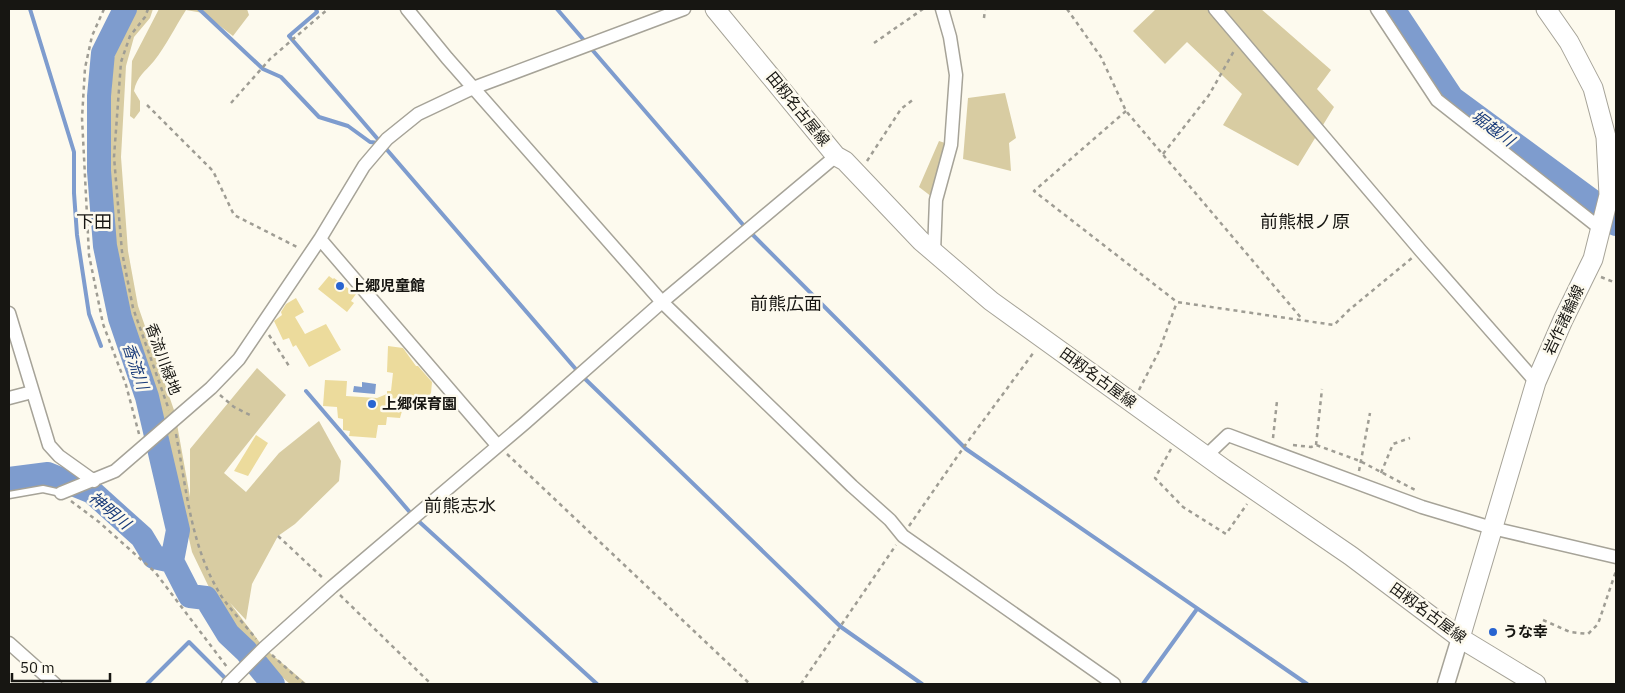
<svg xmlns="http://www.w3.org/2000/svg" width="1625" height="693" viewBox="0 0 1625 693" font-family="'IBM Plex Sans','Noto Sans JP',sans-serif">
<rect width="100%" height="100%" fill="#fdfaee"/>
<!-- green -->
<path fill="#d8cca2" d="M137,9h16l-3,9 -16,19 -8,29 -5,91 7,94 10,55 37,107 15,84v-48l67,-81 29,27 -62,78 22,19 33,-39 40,-32 22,40 -2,20 -44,43 -17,12 -26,48 -6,36 -16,-17 34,45 43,36h-17l-28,-24 -44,-54 -26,-54 -30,-132 -36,-110 -11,-57 -8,-98 6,-94 9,-27z
M159,9h88l2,6 -16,21 -30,-23 -17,-3c-11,17 -20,36 -32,51 -9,11 -17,15 -20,30l6,10v10l-6,8 -4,-3 2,-55z
M1156,9h105l70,61 -14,19 17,18 -36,59 -75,-41 19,-31 -55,-52 -22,22 -32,-33z
M1005,93l11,45 -7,5 2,28 -48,-12 5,-61z
M939,141l12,4 -15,55 -17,-13z"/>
<!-- water -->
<path fill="#7e9cce" d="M362,382l14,2 -1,10 -22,-2 1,-6 8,1z"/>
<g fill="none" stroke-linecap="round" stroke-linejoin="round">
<!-- stream -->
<path stroke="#7e9cce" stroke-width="4" d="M30,9l44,143v41l3,42 12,79 12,32
M199,9l64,60 18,8 38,40 29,9 22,16 9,1
M316,9l1,3 -28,24 291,338 261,253 81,57
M557,9l188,218 221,222 341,235
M306,391l108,126 183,167
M147,684l42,-42 36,36
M1143,684l54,-75"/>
<!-- river -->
<path stroke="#7e9cce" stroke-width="24" d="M125,9l-22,44 -4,43v75l6,75 15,72 27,79 31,133 -6,31 18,35 16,2 22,36 18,17 27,33
M1393,9l59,89 140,103 14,18 10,5
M9,479l39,-5 44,18 50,45 12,20 18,4"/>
</g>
<!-- building -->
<path fill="#ecdb9c" d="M329,276l4,3 1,-1 22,16 -5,7 3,2 -7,9 -29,-23z
M296,298l8,14 -9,5 10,17 21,-10 15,26 -32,17 -13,-22 -3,2 -4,-9 -6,2 -9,-19 8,-6 -1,-3 5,-8z
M388,346l15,2 13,18h2l14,16 -1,11 -3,4h-8v5h-8l-1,9h-9l-2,7 -13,-1 -1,8h-8l-2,13 -27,-2 1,-5 -7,-1v-11l-5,-1 -1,-11 -14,-1 2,-26 22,1 -1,15 31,2 10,-4v-3h4l2,-18 -6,-1z
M256,435l12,8 -20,33 -14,-5z"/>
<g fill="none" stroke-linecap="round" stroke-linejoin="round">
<defs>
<path id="service" d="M9,495l34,-6 18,4"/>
<path id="minor" d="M407,9l40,49 215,244 190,184 38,34 13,16 211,148
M1215,9l206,242 115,131
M1377,9l60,91 164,129
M320,239l177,206
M934,252l2,-52 15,-55 5,-70 -6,-38 -8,-28
M9,313l40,132 10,11 35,25
M9,398l23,-6
M1207,455l21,-20 194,72 70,21 124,29
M61,493l54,-22 96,-83 28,-29 81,-120 44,-73 23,-27 31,-25 55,-26 211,-79
M9,643l46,41
M228,684l36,-36 68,-61 193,-164 137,-121 174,-146"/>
<path id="tertiary" d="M1446,684l14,-46"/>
<path id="secondary" d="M715,9l121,147 9,5 76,80 70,60 233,168 127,87 109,82 76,46
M1460,638l76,-256 27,-62 30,-61 16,-64 -3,-58 -13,-49 -24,-46 -23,-33"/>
</defs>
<!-- service casing -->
<use href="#service" stroke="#a6a398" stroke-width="9"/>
<!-- minor casing -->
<use href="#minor" stroke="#a6a398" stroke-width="15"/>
<!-- tertiary casing -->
<use href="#tertiary" stroke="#a6a398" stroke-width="19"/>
<!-- secondary casing -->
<use href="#secondary" stroke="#a6a398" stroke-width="21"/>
<!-- path -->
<path stroke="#9f9d94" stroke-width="2.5" stroke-dasharray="4 4" stroke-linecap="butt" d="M104,9l-12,27 -7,32 -3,50 7,137 14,69 23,61 13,49
M148,9l-3,8 -15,19 -9,26 -7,95 8,95 11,56 36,102
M1067,9l34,48 25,54 176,208
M984,18l1,-9
M874,43l49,-34
M231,103l39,-44 58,-50
M147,105l66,66 21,44 65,33
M1126,111l-92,80 143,111 157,23 15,-15 63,-52
M1163,154l46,-59 25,-44
M867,161l34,-52 14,-11
M1601,277l15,6
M269,335l20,31
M1139,390l20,-39 18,-49
M220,395l14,12 18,9
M176,434c10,52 14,106 40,153 10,19 27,35 40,52
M1273,438l4,-37
M1293,445l18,2 5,-2 44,16 57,30
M1316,445l6,-56
M1171,449l-16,29 28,29 43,27 21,-30
M507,454l243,230
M1359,471l11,-58
M1381,473l12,-29 17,-6
M71,501l28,21 56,50 72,95
M909,526l57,-82 68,-92
M278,536l46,43
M340,595l91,89
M1543,620l27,12 18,2 10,-10 18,-53
M272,655l32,29
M801,684l95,-139"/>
<!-- service -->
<use href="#service" stroke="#fff" stroke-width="6"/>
<!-- minor -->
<use href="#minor" stroke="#fff" stroke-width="12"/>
<!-- tertiary -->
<use href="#tertiary" stroke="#fff" stroke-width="16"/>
<!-- secondary -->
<use href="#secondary" stroke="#fff" stroke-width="19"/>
</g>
<!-- markers -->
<g fill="#2864d1" stroke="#fdfaee" stroke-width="2">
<circle cx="340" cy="286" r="5"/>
<circle cx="372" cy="404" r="5"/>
<circle cx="1493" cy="632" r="5"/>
</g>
<g text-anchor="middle" stroke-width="5" stroke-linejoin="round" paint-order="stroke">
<!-- street labels -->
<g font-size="15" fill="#171612" stroke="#fdfaee">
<text transform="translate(798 109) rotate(51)" y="5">田籾名古屋線</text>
<text transform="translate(1564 320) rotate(-65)" y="5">岩作諸輪線</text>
<text transform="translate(163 359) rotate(70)" y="5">香流川緑地</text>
<text transform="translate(1098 378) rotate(36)" y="5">田籾名古屋線</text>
<text transform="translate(1428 613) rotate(36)" y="5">田籾名古屋線</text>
</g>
<!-- poi labels -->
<g font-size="15" font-weight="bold" fill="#171612" stroke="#fdfaee" text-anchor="start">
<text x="350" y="291">上郷児童館</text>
<text x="382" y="409">上郷保育園</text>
<text x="1503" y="637">うな幸</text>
</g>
<!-- water labels -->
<g font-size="16" font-style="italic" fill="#1a3c7a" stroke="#fdfaee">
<text transform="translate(1493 128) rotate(36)" y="6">堀越川</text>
<text transform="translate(136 366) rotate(71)" y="6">香流川</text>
<text transform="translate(110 510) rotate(40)" y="6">神明川</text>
</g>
<!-- quarter labels -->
<g font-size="18" fill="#171612" stroke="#fdfaee">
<text x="94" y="228">下田</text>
<text x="1305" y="228">前熊根ノ原</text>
<text x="786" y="310">前熊広面</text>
<text x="460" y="512">前熊志水</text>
</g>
</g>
<!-- border -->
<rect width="1625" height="693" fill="none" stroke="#171612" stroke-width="20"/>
<!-- scale -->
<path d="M12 673v8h98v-8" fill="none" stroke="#171612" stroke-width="2.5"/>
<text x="20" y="673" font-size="15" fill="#171612" stroke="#fdfaee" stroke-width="4" paint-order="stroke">50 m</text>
</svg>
